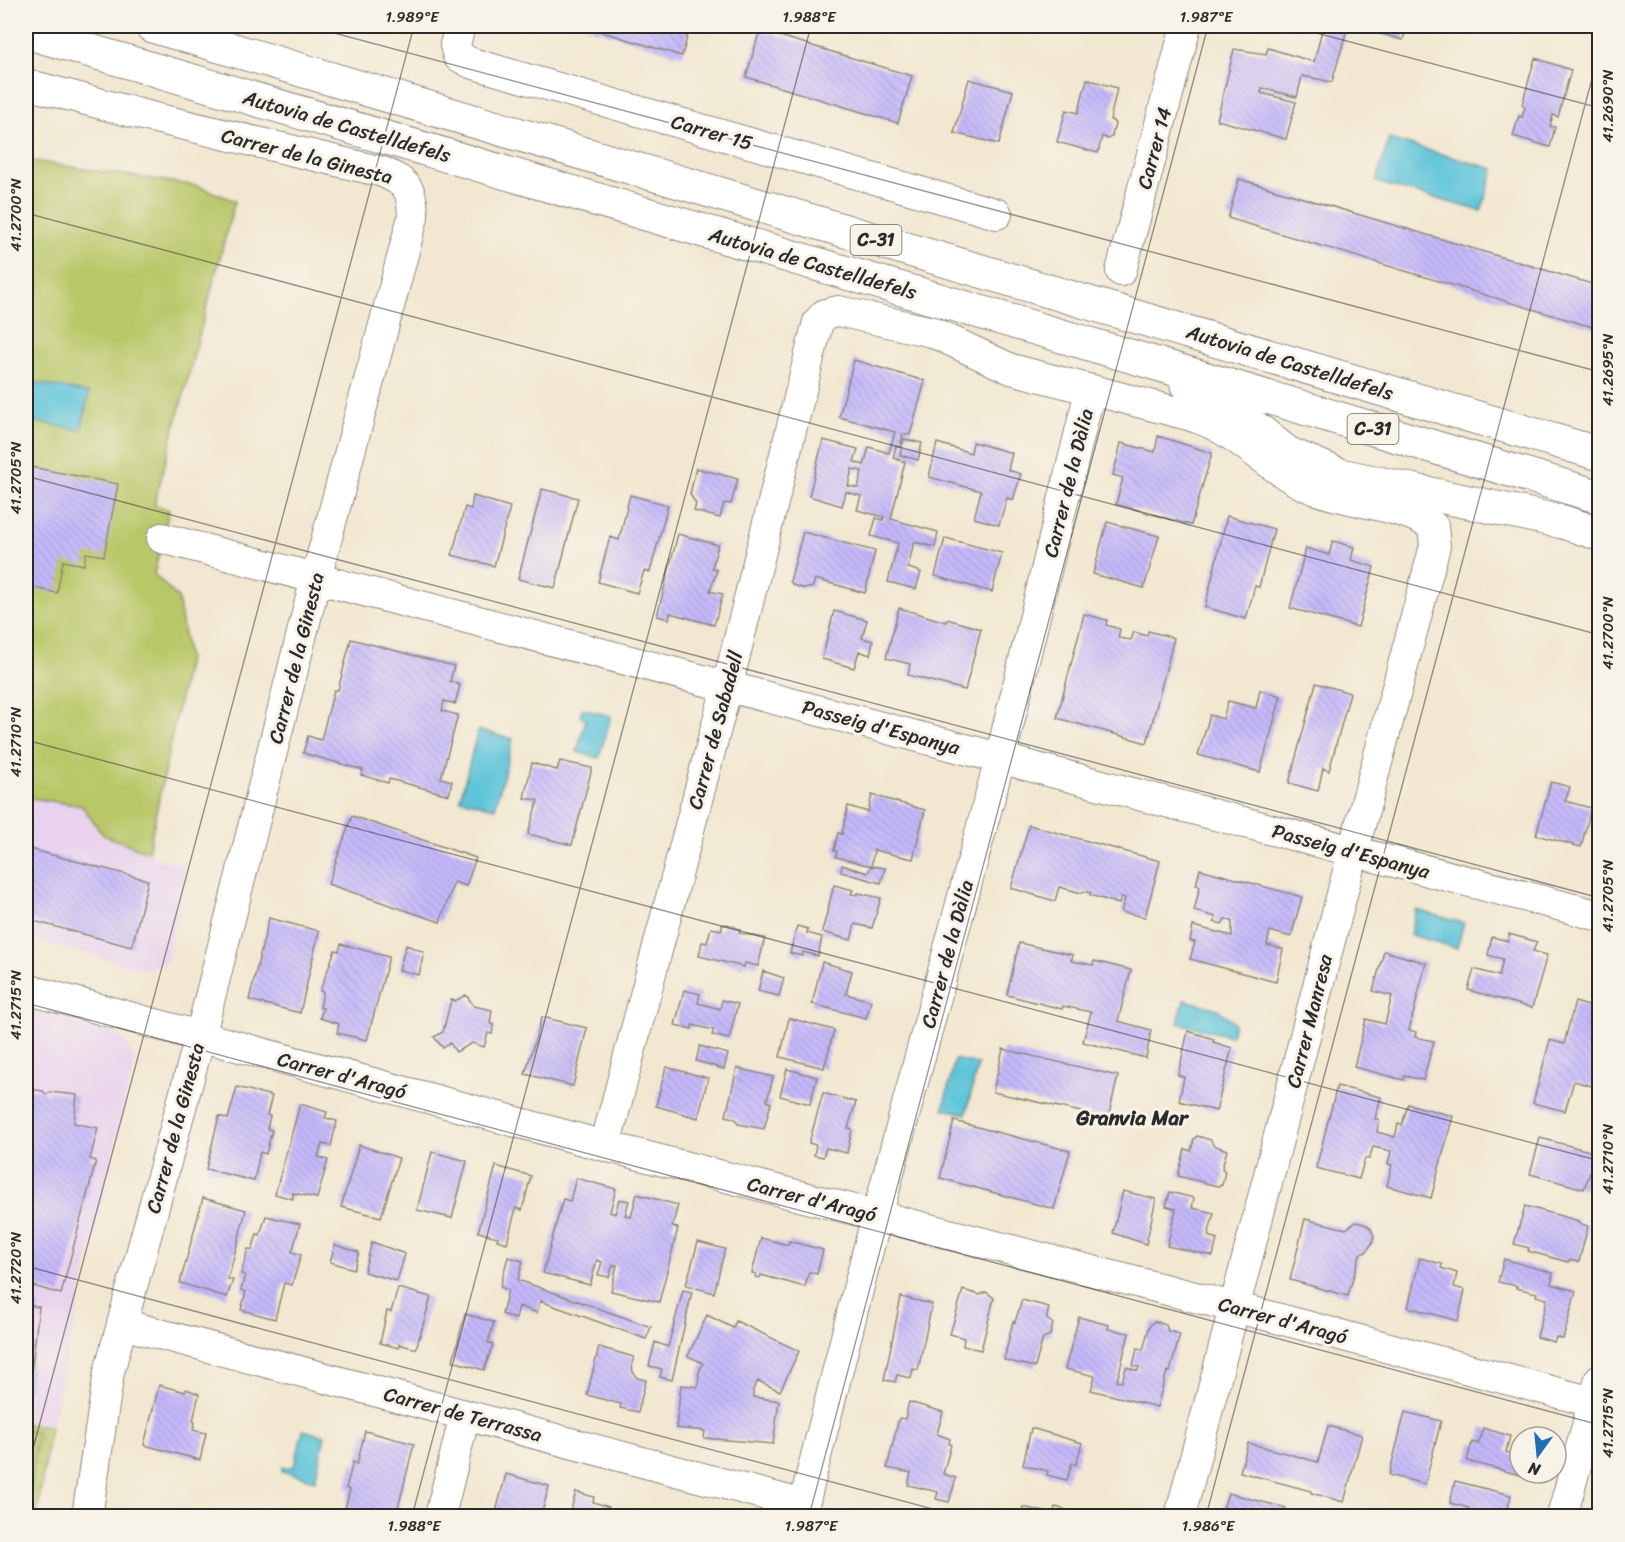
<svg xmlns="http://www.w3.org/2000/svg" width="1625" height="1542" viewBox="0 0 1625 1542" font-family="Sriracha,sans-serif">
<defs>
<pattern id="park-crowns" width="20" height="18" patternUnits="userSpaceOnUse" patternTransform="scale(1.5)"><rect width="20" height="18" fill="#bac769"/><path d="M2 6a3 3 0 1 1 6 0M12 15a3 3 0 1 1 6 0" fill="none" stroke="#a0ab5b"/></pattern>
<pattern id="building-back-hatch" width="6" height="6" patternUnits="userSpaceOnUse" patternTransform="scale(1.5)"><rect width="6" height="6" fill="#c4b8fa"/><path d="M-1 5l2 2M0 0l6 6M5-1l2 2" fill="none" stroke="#a99ed6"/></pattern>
</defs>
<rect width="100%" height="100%" fill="#f7f3e8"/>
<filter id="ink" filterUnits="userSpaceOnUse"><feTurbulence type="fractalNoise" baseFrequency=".0167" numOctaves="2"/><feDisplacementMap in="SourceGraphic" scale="12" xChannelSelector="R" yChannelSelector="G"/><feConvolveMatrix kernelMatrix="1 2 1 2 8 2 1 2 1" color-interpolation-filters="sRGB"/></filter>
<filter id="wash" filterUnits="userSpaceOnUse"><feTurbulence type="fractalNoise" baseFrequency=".008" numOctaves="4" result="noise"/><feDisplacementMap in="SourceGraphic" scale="24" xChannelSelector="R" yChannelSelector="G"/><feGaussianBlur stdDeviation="1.35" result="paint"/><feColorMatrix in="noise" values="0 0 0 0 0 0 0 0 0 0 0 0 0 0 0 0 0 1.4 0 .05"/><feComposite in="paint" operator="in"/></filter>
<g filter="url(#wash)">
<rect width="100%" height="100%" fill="#f2e7d0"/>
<!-- built -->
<path fill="#e9d2ee" d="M26,797l56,9 20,31 47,10 4,10 34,9 -20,95 -20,9 -121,-32z
M26,1009l89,23 12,11 8,22 -7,22 -76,337 -26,-2z"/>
<!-- park -->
<path fill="url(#park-crowns)" stroke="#72794a" stroke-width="1.5" d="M26,1424l24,2 -13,90h-11z"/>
<!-- pitch -->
<path fill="#bac769" stroke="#72794a" stroke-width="1.5" d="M26,160l172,26 37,15 -81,304 15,5 -15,64 24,24 10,61 -40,193 -45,-17 -21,-29 -56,-9z
M26,1431l11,1 -9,84h-2z"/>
<!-- water -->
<path fill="#5dc4da" stroke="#447882" stroke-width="1.5" d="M1389,139l105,30 -13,42 -105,-29z
M26,381l63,12 -8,37 -55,-10z
M582,709l29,7 -12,42 -22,-6 9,-33 -6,-3z
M478,730l35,9 -18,69 -35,-9z
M1416,910l48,13 -7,25 -47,-13z
M1184,1000l34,9 16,14 -3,13 -53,-13z
M955,1059l23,5 -12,50 -23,-5z
M303,1430l22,6 -10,44 -33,-9 1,-4h11z"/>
<g id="blocks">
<!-- building -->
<path fill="url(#building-back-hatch)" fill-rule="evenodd" d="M583,26h107l-8,30z
M1323,26h25l-16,56 -30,-6 -5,21 -35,-9 -1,5 35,9 -10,37 -69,-19 17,-71 32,5 2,-6 46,14z
M1360,26h47l-4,14 -43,-12z
M760,30l152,46 -14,47 -152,-46z
M1535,58l36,12 -13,47 -5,-2 -3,11 5,1 -5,20 -37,-11 6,-20 3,1 3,-10 -3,-2z
M969,79l44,12 -14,53 -45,-11z
M1087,79l30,9 -7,32 3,1 2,3 -3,12 -4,3 -6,-3 -4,17 -41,-11 9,-32 12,3z
M1239,179l360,107v43l-371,-111z
M854,360l71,21 -15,54 -7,-1 -3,13 -4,-1 -3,12 12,4 -14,57 47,13 -3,15 -21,-5 -6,26 13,4 -5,17 -28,-7 10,-39 -27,-7 5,-18 7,2 1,-3 -27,-7 4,-14 -15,-4 -4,14 -33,-10 14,-56 35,9 -4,13 10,3 5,-18 20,6 6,-21 -56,-15zM852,469l10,2 -4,17 -10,-2z
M1158,436l54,17 -21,72 -75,-21 7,-26 -10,-3 8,-32 34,9z
M904,439l18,4 -4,17 -18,-5z
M973,442l39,11 -4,17 13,4 -8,26 -6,-2 -8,27 -25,-7 7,-27 -52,-14 8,-34 34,10z
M26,466l92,18 -14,72 -18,-3 -2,12 -21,-4 -6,32 -31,-7z
M696,468l42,11 -7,25 -7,-1 -4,15 -26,-7 2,-7 -6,-10z
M542,489l36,9 -23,90 -37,-9z
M630,495l38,10 -18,67 -6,-1 -7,22 -39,-11 12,-45 9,3z
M473,496l37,11 -16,59 -42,-11 13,-48 6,2z
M1227,516l47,13 -15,58 -4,-1 -9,33 -41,-12z
M1107,522l52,14 -15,52 -51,-14z
M803,532l72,19 -10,42 -50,-14 -2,7 -2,2h-10l-8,-3 -3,-4z
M678,534l40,11 -6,23 5,2 -7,21 13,3 -9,31 -44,-12 -1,6 -12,-3z
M945,538l57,15 -10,39 -57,-16z
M1333,541l21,6 -3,13 23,7 -16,60 -68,-19 16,-60 23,7z
M899,608l47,14 1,-3 34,10 -16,61 -57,-15 2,-11 -24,-6z
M834,611l33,9 -5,18 11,3 -3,14 -11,-4 -5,17 -32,-9z
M1084,614l23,6 -1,5 14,4 -2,9 13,2 3,-8 13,4 1,-5 26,7 -27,105 -90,-25z
M351,639l103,27 -4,15 10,4 -5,19 -11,-3 -2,10 16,4 -17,63 11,3 -3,14 -60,-16 -1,4 -27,-8 2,-5 -60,-17 5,-17 13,4 13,-50h4z
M1316,683l34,10 -21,78 -6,-3 -5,23 -29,-8z
M1260,690l21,6 -21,76 -62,-17 12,-40 13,4 5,-18 28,7z
M560,761l32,7 -20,77 -44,-11 10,-34 -14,-2 8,-35 25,7z
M1551,782l19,5 -5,14 26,7 -10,39 -45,-12z
M872,795l53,15 -12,49 -39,-9 -3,16 14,2 -4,15 -40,-11 1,-7 26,8 3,-7 -35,-9 1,-6h-3l4,-18 4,1 6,-28 20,6z
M352,816l124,42 -10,28 -12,-4 -14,40 -112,-38z
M1029,825l131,36 -15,56 -24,-5 4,-14 -4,-1 -2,7 -29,-9 1,-2 -8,-2 -1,2 -23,-6 -4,14 -44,-13z
M26,848l122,32 -16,67 -106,-28z
M1200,869l102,28 -11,40 -21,-6 -3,14 16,4 -7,33 -86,-23 5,-17 -5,-1 3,-15 39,10v-15l-7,-2 -3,5 -8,-2 2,-5 -22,-6 6,-25 -4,-1z
M834,885l19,5 -2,4 7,1v-2l23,5 -9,30 -17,-4 -4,16 -29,-8z
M269,918l50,13 -19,82 -51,-13z
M727,924l13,5 -1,4 26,5 -7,28 -13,-3 -1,4 -45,-11 3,-14 5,1 4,-15 11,2v-5z
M797,926l11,3 -1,4 15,4 -4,19 -15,-4 -1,4 -12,-3z
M1509,934l28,8 -4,9 14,4 -15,53 -64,-18 6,-21 25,7 4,-17 -15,-4 4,-18 16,4z
M1019,943l54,12 -2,6 22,4 1,-4 37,9 -13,51 33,9 -5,28 -63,-16 8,-30 -28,-6 -1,3 -55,-14z
M341,944l48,13 -22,83 -30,-7 2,-9 -19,-6 3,-10h-3l3,-16 -3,-1 15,-41 4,1z
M406,945l18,7 -5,23 -20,-5z
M1384,951l42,12 -17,67 7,2 -1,5 19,4 -11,39 -18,-4 -1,4 -50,-13 12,-48 19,5 7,-28 -19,-5z
M822,962l30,9 -6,23 25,7 -5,17 -54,-14z
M763,971l21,7 -5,18 -21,-5z
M684,990l16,4 -2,9 22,6 2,-9 16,4 -9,35 -17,-4 2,-5 -22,-5v4l-17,-4z
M466,995l8,11 18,4 -2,13 4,2 -2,9 -4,-1 -4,14 -12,-4 -16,9 -6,-9 -7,5 -9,-11 9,-5 8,-32 4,1z
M1575,1002l24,7v62l-4,16 -21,-6 -9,30 -32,-8 17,-63 14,4z
M542,1017l45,11 -14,58 -48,-12z
M789,1018l45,12 -10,38 -44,-11z
M1188,1031l26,8 -1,3 19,6 -16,63 -37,-10 5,-24 -6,-2z
M700,1046l28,8 -4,15 -28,-8z
M1003,1049l115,27 -10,42 -115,-26z
M666,1067l42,11 -10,40 -42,-12z
M737,1068l36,9 -6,24 4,2 -7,26 -26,-5 -2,-5 -10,-3z
M787,1069l30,8 -7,27 -30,-8z
M1337,1086l44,11 -6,22h4l-2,13 18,5 3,-13 4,1 6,-21 45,12 -22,82 -44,-12 5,-21 -4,-1 3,-13 -18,-4 -4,12 -4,-1 -6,21 -43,-11z
M237,1087l35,9 -5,19 3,1 -3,13 5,1 -6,24 -6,-2 -6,29 -48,-12 13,-53 9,3z
M30,1089l13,2 3,4 4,-3 27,3 -3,28 24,5 -8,31 6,2 -35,133 -35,-10v-193z
M823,1093l33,9 -8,26 4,1 -5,24 -21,-5 -3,9 -9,-2 2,-10 -7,-2z
M300,1104l27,8 -2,6 12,3 -6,25 -9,-2 -4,13 10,3 -11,38 -24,-5v6l-18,-5z
M954,1121l116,30 -16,58 -114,-31z
M1197,1136l14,4 2,5 14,5 -5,18 3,4 -3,13 -5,1 -39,-10 7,-27 6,2 3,-12z
M1540,1138l57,15 -13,36 -54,-15z
M359,1145l40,13 -18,59 -40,-10z
M432,1152l35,9 -15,57 -35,-8z
M496,1166l35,10 -9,34 -6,-2 -9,35 -10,-3 1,-3 -20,-5z
M576,1178l40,11 -6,23 5,2 4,-15 10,2 -4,14 6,2 6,-23 41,11 -6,22 6,1 -19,74 -48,-11 6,-26h-4l-4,12 -11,-2 4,-13 -5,-2 -7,25 -47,-12 20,-74 7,2z
M1123,1191l33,8 -10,45 -33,-11z
M1170,1192l24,6 -2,10 22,5 -6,23 9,3 -4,17 -46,-10 9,-37 -10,-3z
M203,1198l43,12 -18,69 5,1 -6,17 -47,-14z
M1525,1206l54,15 -1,2 10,3 -9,36 -10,-2 -1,2 -40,-11 1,-3 -15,-4z
M266,1216l34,8 -8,28 9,3 -9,30 -8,-2 -9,36 -34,-9 5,-18 -5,-2 4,-15 -4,-1 7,-25 4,1 5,-16 3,1z
M1305,1219l41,10 10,-7 11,3 4,4 3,7 -1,6 -7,10 -6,2 -12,42 -58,-16z
M761,1238l27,7 1,-4 34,9 -6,24 -8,-2 -4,15 -44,-12 -1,3 -5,-1 1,-3 -4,-1z
M372,1242l33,12 -8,27 -33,-9z
M698,1242l27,7 -11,44 -28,-8z
M335,1245l24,7 -5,17 -24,-7z
M508,1257l15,4 -5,19 133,47 -5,12 -106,-38 -3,12 -18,-7 -3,13 -14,-5 6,-24 -8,-3z
M1420,1258l22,6 -1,4 16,5 -3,14 11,3 -7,31 -50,-14z
M1504,1259l49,14 -2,11 25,7 -13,48 -7,-2 -2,5 -17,-5 10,-38 -11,-3 1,-3 -21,-5 1,-2 -19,-4z
M398,1288l33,9 -15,52 -17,-5v4l-19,-5 7,-32 4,1z
M683,1290l9,2 -20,88 -12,-3 2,-8 -13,-3 6,-24 13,5z
M963,1290l17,5 6,-3 8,6 -13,52 -18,-4 1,-8 -14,-4z
M901,1297l31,7 -14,66 -5,-1 -2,9 -14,-3 -2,7 -11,-2z
M1022,1300l27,7 -2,9v3l6,5 -3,11 -7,3 -8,29 -31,-7 9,-39 2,1z
M26,1305l13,2 -10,84 -3,-1z
M465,1314l29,8 -6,21 5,1 -9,26 -31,-9z
M707,1315l26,13 3,-7 63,30 -19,40 -22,-10 -5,8v8l26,4 -6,43 -69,-6 1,-7 -29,-3 5,-43 17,2 1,-15 4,-9 -15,-7z
M1079,1317l30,8 -1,4 21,4 -12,48 5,1 4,-15 12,4 1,-4 -6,-1 4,-18 6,2 6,-23 5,-6 12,4 2,6 12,3 -10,38 -3,-1 -10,36 -66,-17 4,-14 -30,-7z
M599,1347l35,10 -2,8 1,7 4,6 9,2 -8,32 -18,-4 1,-4 -34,-9z
M159,1385l26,7 1,-3 13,5 -6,27 2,1 -2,8 13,3 -6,27 -56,-15z
M909,1402l34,10 -6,22 13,5 -1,5 2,1 -8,29 13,4 -7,24 -13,-3 2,-7 -30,-7 3,-12 -24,-5 12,-50 6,1z
M1405,1412l36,9 -16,63 -36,-9z
M1328,1426l34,9 -18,67 -33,-9v-2l-71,-19 8,-29 70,19z
M1031,1428l51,15 -6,22 -4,-2 -5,17 -20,-5 1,-4 -25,-6z
M1483,1428l27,8 -4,16 14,4v19l-53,-14 5,-19 6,2z
M365,1431l49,13 -18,72h-53l7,-26 -4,-2 7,-26 4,2z
M506,1474l43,12 -8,30h-46z
M1455,1481l56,14 -5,21h-39l2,-8 -19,-5z
M576,1492l18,5 -1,5 16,5 -3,9h-37z
M1228,1493l58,15 -3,8h-62z
M1023,1507l30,7 2,-7 33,9h-68z"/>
</g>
</g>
<g filter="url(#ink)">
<use href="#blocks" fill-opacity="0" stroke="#8e897e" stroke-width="1.5"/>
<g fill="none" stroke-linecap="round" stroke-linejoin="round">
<defs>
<path id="minor" d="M460,26l-5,19 3,11 13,7 526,151
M26,84l125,33 232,55c26,12 29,17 30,45l-97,361 -116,459 -91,335 -22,144
M1121,271l65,-245
M162,538l1438,378
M26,989l579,157 660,169 335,89
M605,1146l122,-459 91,-365 7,-8 13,-3 94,21 79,37 181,47c7,3 15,5 22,9 34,17 61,48 97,63 38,15 90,16 122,38l2,20 -82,306 -173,664
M122,1324l682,181
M440,1516l25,-101
M801,1516l67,-266 132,-491 90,-368
M1562,1516l38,-137"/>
<path id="highway" d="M152,26l1448,428
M26,32l1121,329 453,136
M1187,385l70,44 30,24 53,22 223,47 37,12"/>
</defs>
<!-- minor casing -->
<use href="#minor" stroke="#8e897e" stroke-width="32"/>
<!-- highway casing -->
<use href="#highway" stroke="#8e897e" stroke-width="35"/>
<!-- minor -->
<use href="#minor" stroke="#fff" stroke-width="30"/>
<!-- highway -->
<use href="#highway" stroke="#fff" stroke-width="33"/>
</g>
</g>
<!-- ticks -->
<path fill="none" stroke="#2b2b2b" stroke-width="1.5" stroke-opacity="0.45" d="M308,26l1292,346M1290,26l310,82M26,213l1574,422M26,476l1574,422M26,740l1574,421M26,1003l1574,422M26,1266l933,250M26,1475l388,-1449M412,1516l399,-1490M809,1516l399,-1490M1206,1516l394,-1467"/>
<g text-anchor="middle" stroke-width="6" stroke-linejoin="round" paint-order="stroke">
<!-- shield labels -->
<g fill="#f7f3e8" stroke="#686764" stroke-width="1.5">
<rect x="850.5" y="225" width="51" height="30" rx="4.5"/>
<rect x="1347.5" y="414" width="51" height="30" rx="4.5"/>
</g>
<g font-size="18" font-weight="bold" fill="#2b2b2b">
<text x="876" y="246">C-31</text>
<text x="1373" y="435">C-31</text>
</g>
<!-- street labels -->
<g font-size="20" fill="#2b2b2b" stroke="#f7f3e8">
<text transform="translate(347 126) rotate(16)" y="7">Autovia de Castelldefels</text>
<text transform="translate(712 132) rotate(16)" y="7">Carrer 15</text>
<text transform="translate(1154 148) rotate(-75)" y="7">Carrer 14</text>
<text transform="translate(307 156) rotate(14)" y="7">Carrer de la Ginesta</text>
<text transform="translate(813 263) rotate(16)" y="7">Autovia de Castelldefels</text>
<text transform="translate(1290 362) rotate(17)" y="7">Autovia de Castelldefels</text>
<text transform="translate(1068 483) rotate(-76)" y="7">Carrer de la Dàlia</text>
<text transform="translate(296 658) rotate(-76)" y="7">Carrer de la Ginesta</text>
<text transform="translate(881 727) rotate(15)" y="7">Passeig d'Espanya</text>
<text transform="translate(715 730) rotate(-75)" y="7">Carrer de Sabadell</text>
<text transform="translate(1351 851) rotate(15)" y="7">Passeig d'Espanya</text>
<text transform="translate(947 954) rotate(-75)" y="7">Carrer de la Dàlia</text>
<text transform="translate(1309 1021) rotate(-76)" y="7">Carrer Manresa</text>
<text transform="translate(342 1075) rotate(15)" y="7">Carrer d'Aragó</text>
<text transform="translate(175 1128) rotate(-75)" y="7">Carrer de la Ginesta</text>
<text transform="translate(812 1199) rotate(14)" y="7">Carrer d'Aragó</text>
<text transform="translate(1283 1320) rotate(15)" y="7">Carrer d'Aragó</text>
<text transform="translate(463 1414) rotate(15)" y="7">Carrer de Terrassa</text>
</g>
<!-- neighbourhood labels -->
<g font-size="21" font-weight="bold" fill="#2b2b2b" stroke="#f7f3e8">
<text x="1132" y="1125">Granvia Mar</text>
</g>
</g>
<!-- margin -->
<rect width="1625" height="1542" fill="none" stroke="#f7f3e8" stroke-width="66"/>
<!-- north arrow -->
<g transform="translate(1538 1455) rotate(195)"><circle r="28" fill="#f7f3e8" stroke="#a5a39c" stroke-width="1.5"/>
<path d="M0-4.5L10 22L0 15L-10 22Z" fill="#1f6fb2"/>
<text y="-9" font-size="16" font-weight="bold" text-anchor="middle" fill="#2b2b2b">N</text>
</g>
<rect x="33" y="33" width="1559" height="1476" fill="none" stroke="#2b2b2b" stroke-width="2"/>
<g font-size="15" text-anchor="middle" fill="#2b2b2b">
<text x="412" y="22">1.989°E</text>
<text x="809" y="22">1.988°E</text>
<text x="1206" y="22">1.987°E</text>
<text transform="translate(1608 106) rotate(-90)" y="5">41.2690°N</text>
<text transform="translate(16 215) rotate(-90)" y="5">41.2700°N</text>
<text transform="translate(1608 370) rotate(-90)" y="5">41.2695°N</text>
<text transform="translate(16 478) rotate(-90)" y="5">41.2705°N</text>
<text transform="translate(1608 633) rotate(-90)" y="5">41.2700°N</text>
<text transform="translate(16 742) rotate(-90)" y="5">41.2710°N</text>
<text transform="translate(1608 896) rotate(-90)" y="5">41.2705°N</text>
<text transform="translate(16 1005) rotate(-90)" y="5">41.2715°N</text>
<text transform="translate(1608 1159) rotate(-90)" y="5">41.2710°N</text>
<text transform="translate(16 1268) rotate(-90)" y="5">41.2720°N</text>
<text transform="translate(1608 1423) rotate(-90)" y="5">41.2715°N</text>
<text x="414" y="1531">1.988°E</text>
<text x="811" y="1531">1.987°E</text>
<text x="1208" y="1531">1.986°E</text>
</g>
</svg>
